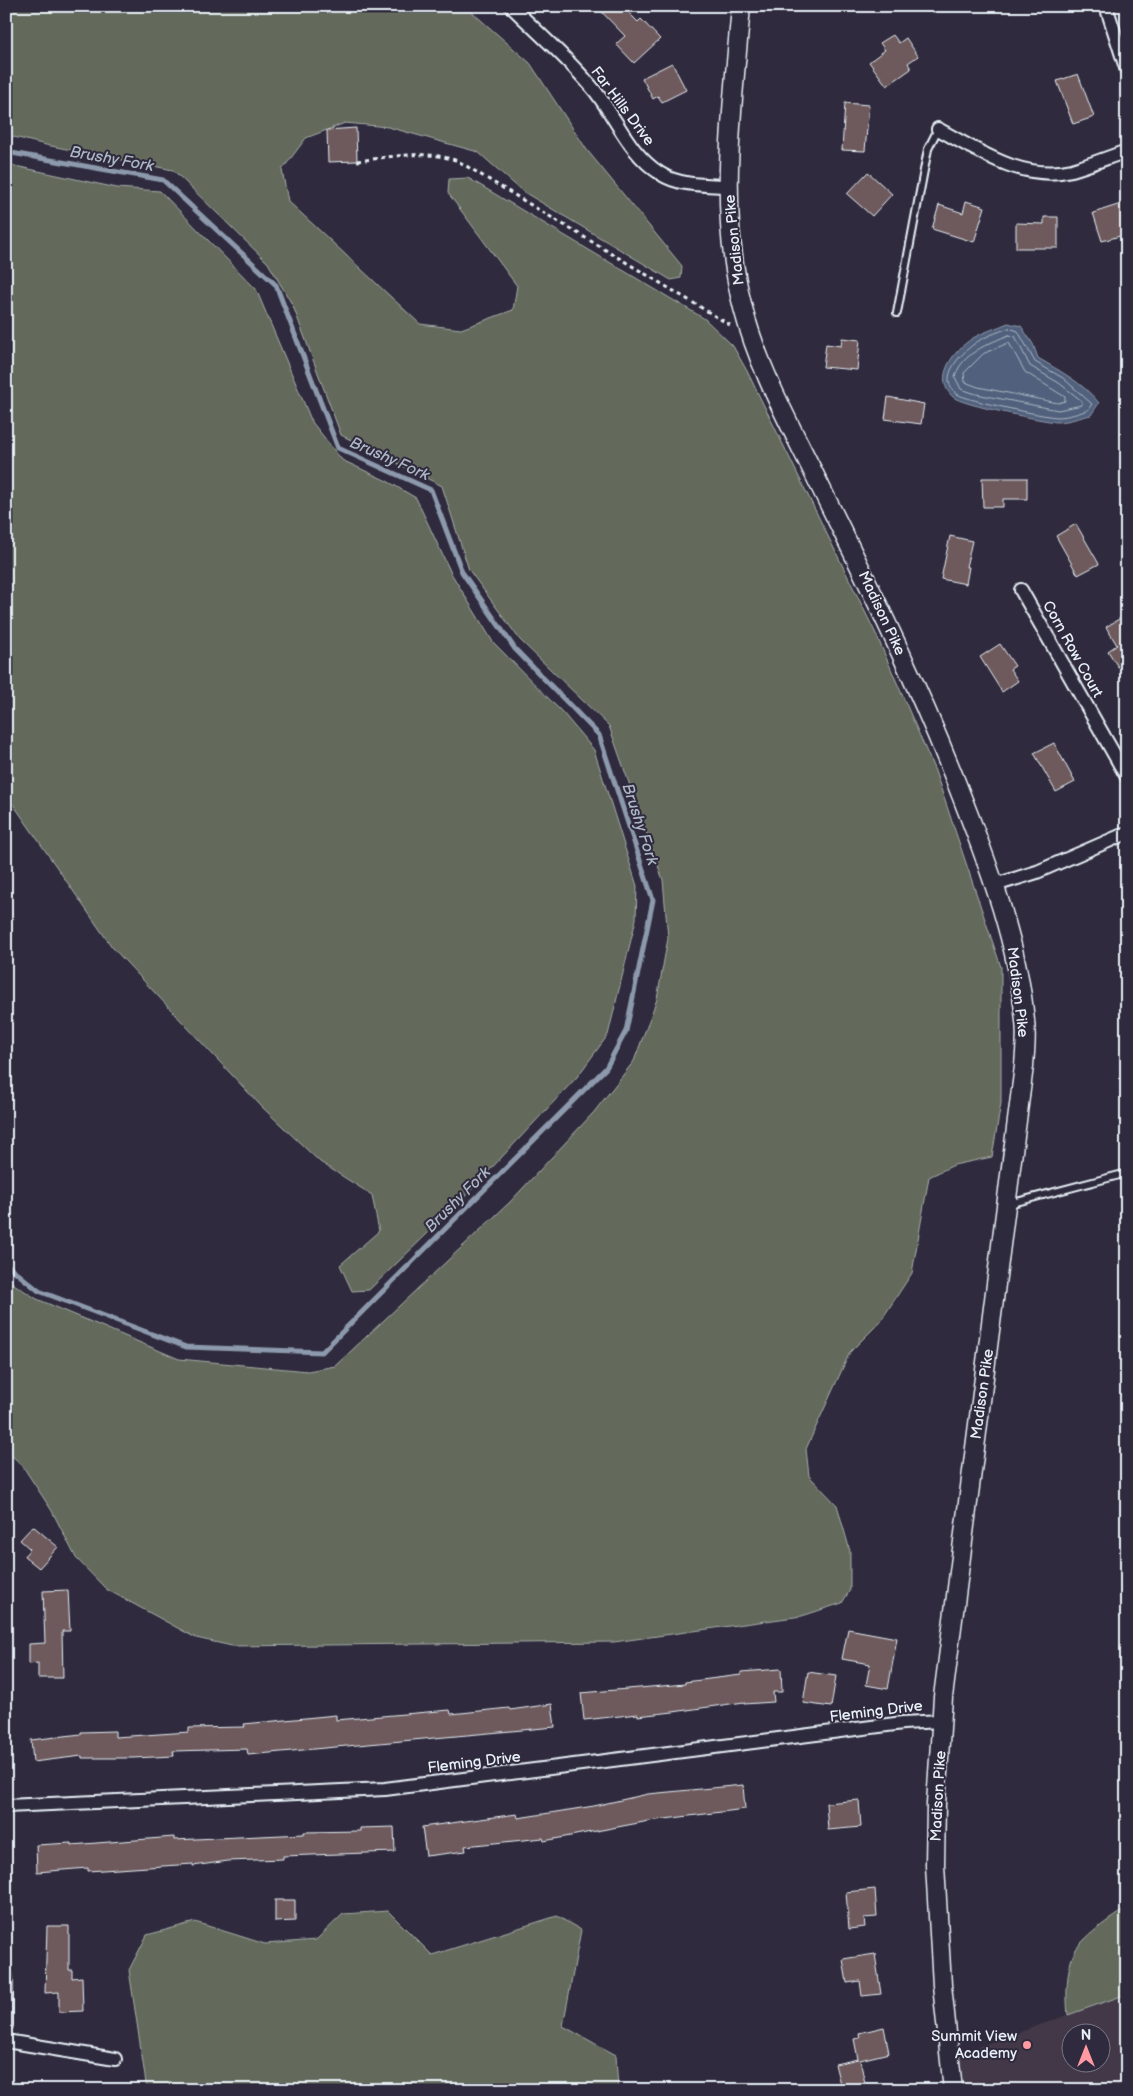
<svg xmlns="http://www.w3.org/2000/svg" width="1133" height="2096" viewBox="0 0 1133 2096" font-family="'Balsamiq Sans',sans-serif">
<rect width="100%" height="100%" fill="#2f2a3d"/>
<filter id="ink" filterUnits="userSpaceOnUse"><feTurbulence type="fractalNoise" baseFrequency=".02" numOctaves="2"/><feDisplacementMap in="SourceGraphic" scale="10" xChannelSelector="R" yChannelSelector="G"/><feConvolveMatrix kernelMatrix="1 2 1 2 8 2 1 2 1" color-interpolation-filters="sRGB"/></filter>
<g filter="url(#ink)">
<!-- built -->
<path fill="#423846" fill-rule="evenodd" d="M1127,1994v96h-174l-4,-33zM1070,2034h30v30h-30z"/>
<!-- green -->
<path fill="#646a5c" stroke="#a6aeaa" d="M6,6h459l65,57 57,87 95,116 -1,12 -10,2 -149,-89 -44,-39 -90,-25 -43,-4 -39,15 -24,32 6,31 132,123 41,5 52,-19 4,-24 -69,-93 1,-14 19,-1 237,141 28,27 14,25 129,263 59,137 66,196v136l-9,54 -38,8 -25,12 -17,96 -32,49 -30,30 -44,97 3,27 28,29 13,46v39l-8,13 -40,13 -188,26 -382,4 -36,-8 -90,-49 -30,-31 -24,-47 -30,-46 -12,-11h-4v-175l31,20 142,60 129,12 27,-5 175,-164 84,-90 40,-51 23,-62 11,-61 -5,-58 -54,-154 -89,-86 -51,-70 -27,-84 -101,-51 -48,-129 -25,-43 -95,-93 -127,-25 -40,-10z
M6,164l111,24 43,3 96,98 56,133 30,38 45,21 29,17 35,75 42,69 70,71 31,37 43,136 -1,33 -28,116 -31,42 -122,130 -86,83 -17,1 -12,-26 39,-34 -7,-36 -52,-33 -59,-56 -149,-159 -106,-153z
M1127,1908v86l-59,21c-2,-18 -2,-45 6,-62 6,-14 39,-37 53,-45z
M388,1911l44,44 125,-39 24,14 -18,96 53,29 2,35h-471l-18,-120 18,-35 48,-13 70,22 51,-4 27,-26z"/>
<!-- water -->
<path fill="#51607b" stroke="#8d9aad" d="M1008,323l13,3 12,18 5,14c22,13 45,25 61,45l-8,12c-10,2 -23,7 -34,7 -14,-1 -95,-17 -104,-25 -21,-19 1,-47 20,-59 10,-6 24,-10 35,-15z"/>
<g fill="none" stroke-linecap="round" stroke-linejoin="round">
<!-- shore -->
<path stroke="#acb7c6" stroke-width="1" d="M1009,328l9,3 17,31 28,16 29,26 -4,6c-8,3 -21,7 -30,7 -12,0 -93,-17 -101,-23 -21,-16 4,-40 17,-50 9,-7 24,-12 35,-16z
M1009,335l6,1 15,30 29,17 23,18v4l-24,5 -82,-16 -15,-5 -6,-12c6,-23 34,-34 54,-42z
M1009,343l16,29 40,25v4l-7,2 -80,-16 -13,-5 -1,-9 19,-19z"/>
<!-- stream -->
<path stroke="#8d9aad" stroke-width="5" d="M6,152l157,28 113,105 62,163 93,42 31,82 53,77 84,86 54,165 -27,131 -20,37 -284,284 -136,-5 -147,-56 -33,-27"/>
</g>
<!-- building -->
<path fill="#6e5a5c" stroke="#e8f1f8" d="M596,6h26l16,16 3,-3 19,20 -26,24 -18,-19 9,-8z
M893,35l6,8 7,-5 12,18 -10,7 3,6 -24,17 -18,-24 16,-12 -5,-7z
M672,63l14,27 -24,12 -4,-6 -5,3 -11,-21z
M1078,74l16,43 -21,7 -16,-43z
M845,103l24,2 -4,46 -23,-1z
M356,128l1,33 -29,1 -1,-32z
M868,172l24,22 -20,22 -25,-22z
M966,201l19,6 -11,35 -42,-13 7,-24 24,8z
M1127,202v32l-25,7 -9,-28z
M1044,217h14v31h-42v-25l28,1z
M842,338l18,2 -3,30 -34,-3 3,-23 15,2z
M888,397l36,7 -3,20 -36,-5z
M982,478h45v21h-24v8h-20z
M1076,524l23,40 -21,11 -22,-39z
M950,536l22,5 -6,26h3l-3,17 -25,-5z
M1127,614v48l-9,5 -10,-16 9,-6 -11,-18z
M1000,644l15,22 -5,3 8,12 -16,11 -22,-35z
M1054,743l21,39 -19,10 -22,-39z
M33,1526l25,21 -19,21 -15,-12 6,-7 -10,-9z
M68,1590l2,41h-8l1,47h-25v-15l-9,1v-20l16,-1 -2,-52z
M848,1629l49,9 -9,51 -22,-4 4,-21 -28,-5z
M781,1669l1,23h-9l1,10 -30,2v-2l-71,10 -35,4v-2l-54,6 -3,-27 104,-9v-2l56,-7v-3z
M808,1672l28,4 -5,31 -28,-4z
M552,1704l3,23 -307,28 -1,-6 -74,2 1,5 -41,2h-51v-2l-49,6 -2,-22 50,-6v-2l34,-1v6l74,-5v-4l56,-1 -1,-3 92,-9v5l114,-10 1,4 58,-6 1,2z
M743,1785l2,24 -96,12 -105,20 -1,-3 -78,8 1,5 -40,5 -4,-29 95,-13 1,4 76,-12 54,-12z
M859,1800l2,27 -33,3 -2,-27z
M394,1827l1,25 -112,4v3l-55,2 -35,5v-2l-105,7v-3l-51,4 -1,-27 35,-2v2l103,-8v3l130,-6v-2l56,-1v-3z
M875,1889l2,28 -13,1 1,9 -16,2 -3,-37z
M275,1900h20v21l-20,1z
M47,1926h22v44h3v8l10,-1 1,34 -24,1v-20l-14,1z
M875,1954l6,40 -19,2 -2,-15 -13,2 -4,-24z
M884,2027l5,26 -29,7 5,23 -24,5 -6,-24 23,-5 -4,-20 6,-1 -1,-5z"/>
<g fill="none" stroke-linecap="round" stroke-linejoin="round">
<defs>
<path id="lane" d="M897,313l31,-164 10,-20
M1009,1204l118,-31"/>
<path id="street" d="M511,6c28,28 59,54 84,85 22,28 34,63 66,83 18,12 46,11 67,12
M1106,6l21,65
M938,129c41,22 85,53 134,41 18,-5 37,-13 55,-19
M1021,590l106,187
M995,885l42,-13 90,-39
M6,1806l379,-17 518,-66 39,-2
M6,1977v48
M6,2041l109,18"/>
<path id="secondary" d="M741,6c-8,99 -24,204 2,302 16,63 50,122 78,180 51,103 101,205 142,312 28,72 55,144 62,221 2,15 0,30 -1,45l-81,631 -7,107 -1,61 7,120 11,105"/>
</defs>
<!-- lane casing -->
<use href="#lane" stroke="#e8f1f8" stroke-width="10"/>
<!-- street casing -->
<use href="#street" stroke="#e8f1f8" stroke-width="16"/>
<!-- secondary casing -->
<use href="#secondary" stroke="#e8f1f8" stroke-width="21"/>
<!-- path -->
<path stroke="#e8f1f8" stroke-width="3" stroke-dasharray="4 4" stroke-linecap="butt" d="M357,161c35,-4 67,-12 101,0l272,164"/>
<!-- lane -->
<use href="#lane" stroke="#2f2a3d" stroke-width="6"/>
<!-- street -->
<use href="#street" stroke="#2f2a3d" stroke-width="12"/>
<!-- secondary -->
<use href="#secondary" stroke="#2f2a3d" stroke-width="18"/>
</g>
</g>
<!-- markers -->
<circle fill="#ff9aa2" stroke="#2f2a3d" stroke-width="2" cx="1027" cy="2045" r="5"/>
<g text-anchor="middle" stroke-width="4" stroke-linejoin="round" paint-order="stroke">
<!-- street labels -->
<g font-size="15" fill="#e8f1f8" stroke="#2f2a3d">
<text transform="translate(623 106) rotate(53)" y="5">Far Hills Drive</text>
<text transform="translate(734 240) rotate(-96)" y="5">Madison Pike</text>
<text transform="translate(882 613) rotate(65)" y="5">Madison Pike</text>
<text transform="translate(1073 649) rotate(61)" y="5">Corn Row Court</text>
<text transform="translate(1018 992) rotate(83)" y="5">Madison Pike</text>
<text transform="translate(982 1394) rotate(-82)" y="5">Madison Pike</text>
<text transform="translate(876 1711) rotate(-7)" y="5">Fleming Drive</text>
<text transform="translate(474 1762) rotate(-7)" y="5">Fleming Drive</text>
<text transform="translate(938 1796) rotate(-87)" y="5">Madison Pike</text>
</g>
<!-- poi labels -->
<g font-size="15" fill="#e8f1f8" stroke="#2f2a3d" text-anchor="end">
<text x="1017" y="2041">Summit View<tspan x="1017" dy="17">Academy</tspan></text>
</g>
<!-- water labels -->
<g font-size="16" font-style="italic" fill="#acb7c6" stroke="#2f2a3d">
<text transform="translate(112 158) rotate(10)" y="6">Brushy Fork</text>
<text transform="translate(390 458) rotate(24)" y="6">Brushy Fork</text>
<text transform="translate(641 824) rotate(72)" y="6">Brushy Fork</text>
<text transform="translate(457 1199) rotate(-45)" y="6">Brushy Fork</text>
</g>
</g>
<!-- margin -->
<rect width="1133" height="2096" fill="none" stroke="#2f2a3d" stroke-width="25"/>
<rect x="12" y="12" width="1108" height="2071" fill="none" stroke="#e8f1f8" stroke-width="2" filter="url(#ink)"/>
<!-- north arrow -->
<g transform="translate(1086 2048)"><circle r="24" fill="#2f2a3d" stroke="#797a88"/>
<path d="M0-4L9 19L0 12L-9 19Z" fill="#ff9aa2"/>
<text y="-8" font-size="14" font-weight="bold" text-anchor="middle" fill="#e8f1f8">N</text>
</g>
</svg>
